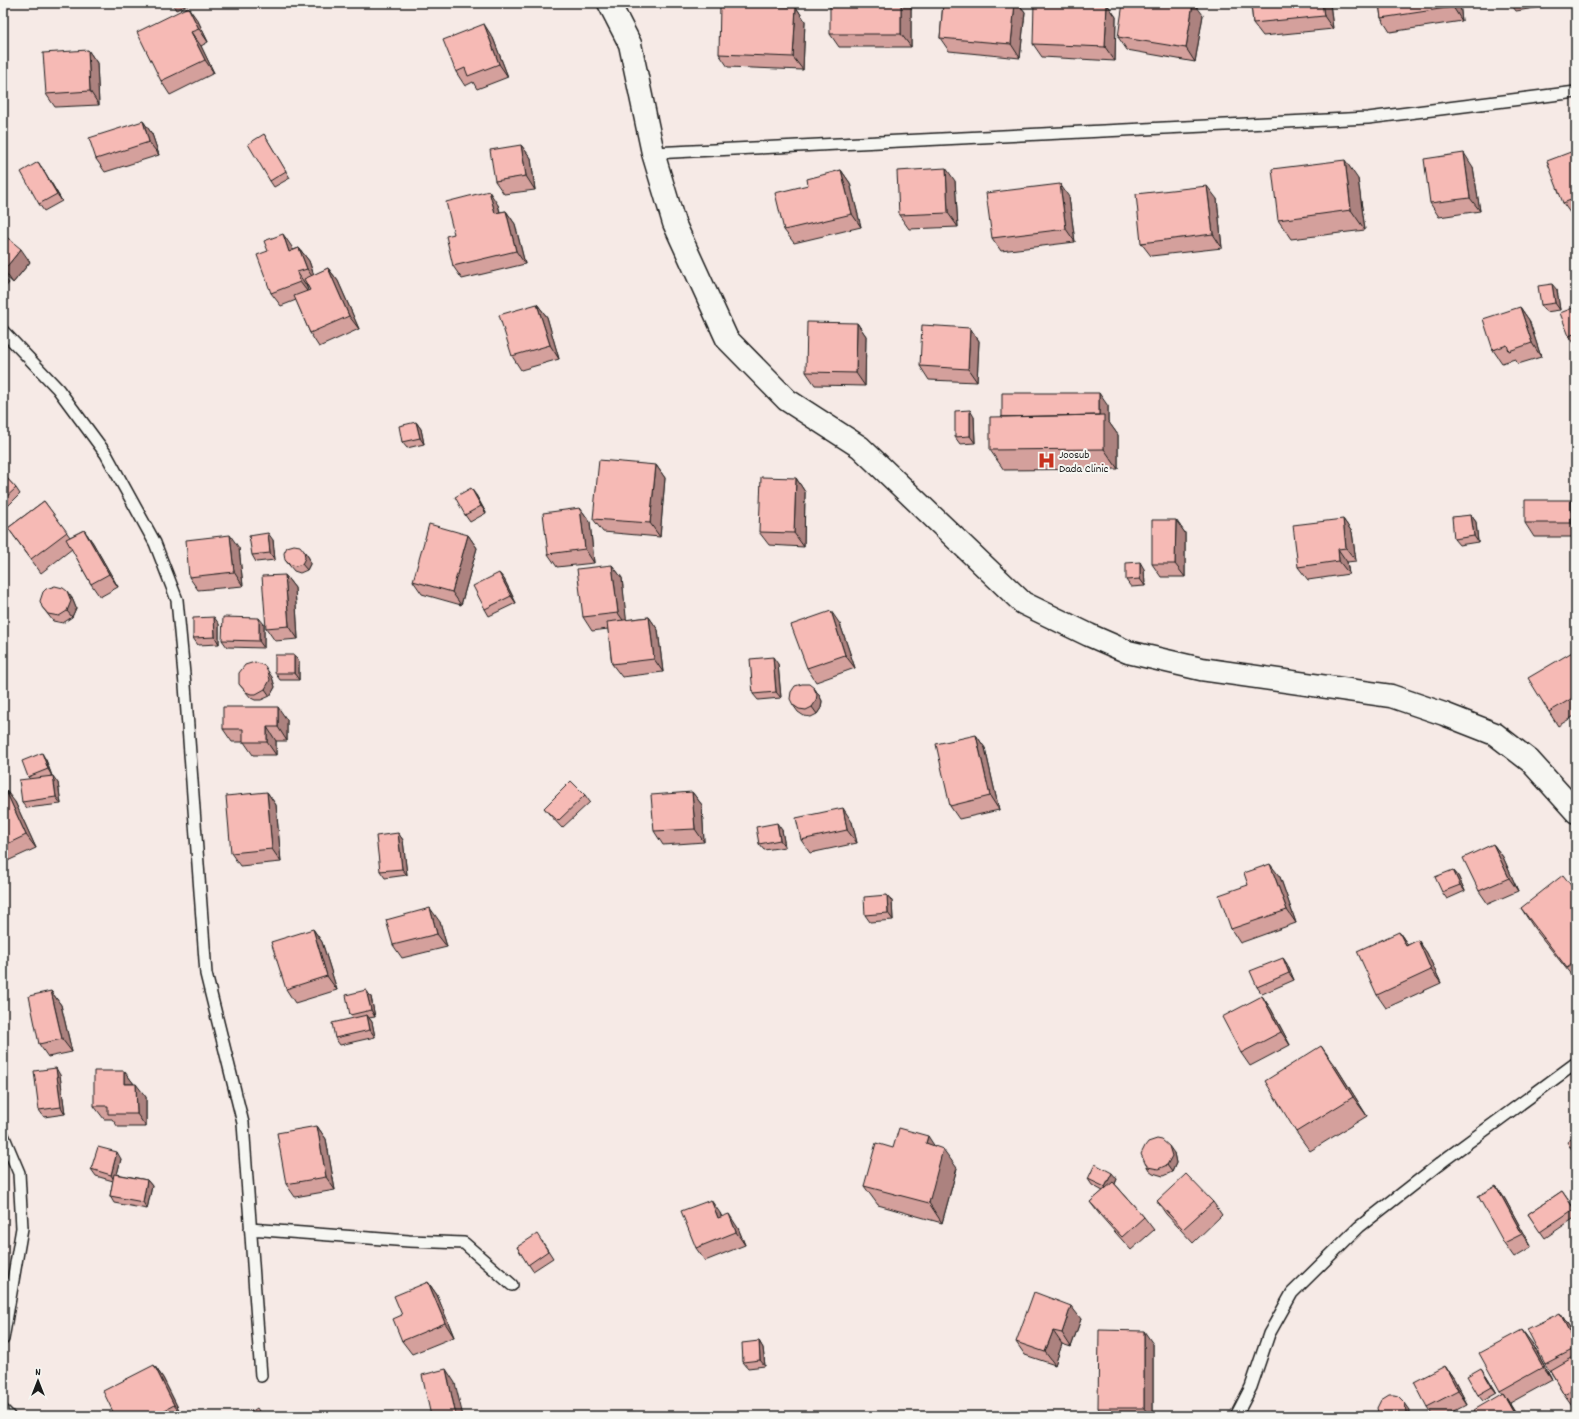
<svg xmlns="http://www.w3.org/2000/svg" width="1579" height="1419" viewBox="0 0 1579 1419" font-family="Dekko,sans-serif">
<rect width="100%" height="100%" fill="#f6eae6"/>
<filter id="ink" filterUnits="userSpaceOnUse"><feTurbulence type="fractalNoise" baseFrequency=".025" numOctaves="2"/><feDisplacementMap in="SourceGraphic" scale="8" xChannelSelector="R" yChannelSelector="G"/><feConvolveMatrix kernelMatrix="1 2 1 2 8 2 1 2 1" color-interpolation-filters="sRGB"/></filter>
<g filter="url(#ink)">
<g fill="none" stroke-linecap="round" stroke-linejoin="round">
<defs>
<path id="lane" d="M653,153l715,-35 208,-26
M3,331l55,58 48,65 49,89 22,57 8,85 21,289 37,149 18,253
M3,1135l16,38 3,55 -19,111
M250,1229l159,12 55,2 48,42
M3,1410l6,6
M1236,1416l15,-29 18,-53 23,-41 67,-66 88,-69 129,-95"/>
<path id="street" d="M609,3l21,41 23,109 21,70 53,116 60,61 73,47 163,156 66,32 39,17 73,17 190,27 53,18 51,20 35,27 46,51"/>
</defs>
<!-- lane casing -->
<use href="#lane" stroke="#1c1c1c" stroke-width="14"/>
<!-- street casing -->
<use href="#street" stroke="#1c1c1c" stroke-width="25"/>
<!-- lane -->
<use href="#lane" stroke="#f6f6f2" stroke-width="11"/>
<!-- street -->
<use href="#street" stroke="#f6f6f2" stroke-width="22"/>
</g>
<!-- wall -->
<path fill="#d4a09c" stroke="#1c1c1c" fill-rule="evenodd" d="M172,3h17l1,1 -14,6z
M943,3h75l7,9 -5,46 -71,-7 -9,-13z
M1251,3h79l3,26 -70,7 -10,-13z
M1379,3h81l2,18 -72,11 -9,-14z
M1510,3h57l-51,8z
M1107,4l9,13 -1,44 -73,-4 -9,-13z
M911,5v42h-72l-9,-13z
M796,7l9,14 -2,49 -75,-3 -9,-13z
M1203,15l-8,47 -68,-12 -9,-13z
M198,21l10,21 -7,4 13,27 -44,22 -9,-14z
M493,38l15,39 -31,12 -4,-7 -8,4 -9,-14z
M88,50l9,13 2,42 -44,2 -9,-13z
M143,121l9,13 7,21 -54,17 -9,-13z
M264,134l26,44 -16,9 -4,-6z
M521,145l10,13 4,32 -31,4 -9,-13z
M1576,150v65l-3,2 -10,-14z
M1473,167l7,44 -41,6 -9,-14z
M43,169l19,32 -18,10 -5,-7z
M841,170l9,13 11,44 -67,16 -10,-13 24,-45z
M1358,179l7,51 -74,9 -13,-19z
M955,181l3,46 -49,2 -10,-14z
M1069,197l6,45 -74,9 -9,-13z
M1217,199l5,49 -71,8 -10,-13z
M498,205l2,7 6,-1 9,13 10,40 -63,15 -9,-13 1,-32z
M3,234l27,28 -17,21 -10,-9z
M292,247l1,3 6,-2 10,13 5,14 14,-7 10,13 21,48 -40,18 -9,-14 -14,-33 -15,6 -10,-13zM306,285h1l3,5 -2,1z
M1557,290l3,20 -14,2 -5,-7z
M537,304l10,13 12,42 -38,11 -9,-14z
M1520,307l9,13 12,37 -23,7 -3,-5 -13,4 -9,-13z
M1576,312v30l-2,1 -5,-7z
M857,323l9,13 -1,50 -50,-1 -9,-13z
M970,328l9,13 -2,41 -48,-2 -9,-14z
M1108,406v15l10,14v34l-114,1 -14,-20 12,-33z
M974,417l1,26 -15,1 -5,-7z
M416,422l5,7 3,15 -17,4 -5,-6z
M656,465l9,13 -5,59 -57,-5 -10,-13z
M3,474l13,14 4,6 -17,17z
M796,478l9,14 -1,55 -35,-2 -10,-13z
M476,495l10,18 -16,9 -5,-7z
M44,501l26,36 14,-7 9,13 25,44 -18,10 -9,-13 -19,-35 -31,24 -33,-45z
M1576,507v30h-42l-9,-14z
M580,508l10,14 4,41 -37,4 -9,-13z
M1471,515l5,7 2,20 -19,3 -5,-6z
M1343,519l9,13 4,29 -9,1 2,12 -41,6 -10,-13z
M1176,520l9,13v44h-24l-9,-13z
M468,535l9,13 -16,57 -39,-11 -9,-13z
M273,540l2,20 -19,2 -4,-7z
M239,548l4,38 -45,4 -9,-13z
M304,551l5,7 1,6 -3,6 -7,3 -6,-2 -9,-11z
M612,565l10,13 4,42 23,-3 9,13 5,42 -41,5 -10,-13 -4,-35 -16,2 -9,-14z
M1144,569l1,17 -14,1 -5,-7z
M499,573l5,6 12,24 -27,13 -4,-7z
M285,575l10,13 3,51 -23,2 -9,-13z
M72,598l4,10 -4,9 -9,6 -10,-2 -11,-14z
M219,624v20l-21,1 -5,-7z
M264,624v24l-37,-1 -5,-7z
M840,624l15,44 -39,14 -9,-14z
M1576,653v62l-18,11 -9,-14z
M294,655l5,7v18h-19l-5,-7z
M778,664l3,34 -23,2 -5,-6z
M272,677l3,10 -5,9 -9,4h-6l-4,-2 -12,-14z
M814,688l5,7 3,6 -1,7 -4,6 -6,3 -7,-1 -6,-4 -5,-7z
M287,720v21h-11v14h-23l-9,-13h-12l-9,-13z
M976,735l9,13 14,62 -40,9 -9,-13z
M46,760l6,16h-2l8,7 3,21 -34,4 -5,-6 8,-23 -2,-2z
M3,790l12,12 21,46 -33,15z
M267,792l9,13 5,57 -41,4 -9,-13z
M692,792l10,13 2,37 -41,3 -9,-14z
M585,795l5,7 -28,26 -13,-14 -5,-6z
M852,822l5,21 -47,10 -9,-13z
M782,830l3,17 -21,3 -5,-6z
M398,833l5,7 4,35 -22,3 -5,-7z
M1493,844l10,13 15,34 -30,13 -9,-13z
M1453,870l5,6 7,15 -18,8 -5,-7z
M1280,877l16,46 -56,20 -9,-14 17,-44z
M1576,892v89l-42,-53 -13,-20z
M887,895l5,6 1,19 -23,2 -5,-7z
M440,922l7,25 -45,11 -9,-13z
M313,929l9,13 15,48 -42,13 -9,-14z
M1399,932l9,13 10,-5 9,13 14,30 -55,25 -9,-13z
M1283,958l4,6 7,16 -32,14 -5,-7z
M366,990l5,7 4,20 -6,1 3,4 3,15 -35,8 -5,-7 18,-20 -3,-3z
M51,991l10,14 11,47 -24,5 -9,-13z
M1262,996l9,13 19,36 -40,21 -9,-13z
M1335,1065l32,51 -57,35 -14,-19z
M124,1071l10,13 12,13v30h-28l-6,-8h-8l-10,-13z
M60,1075l5,39 -21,3 -5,-7z
M317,1126l9,13 9,51 -40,7 -9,-13z
M935,1146l22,22 -15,55 -64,-18 -14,-19 29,-38z
M1174,1153l2,10 -4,9 -9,4 -10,-3 -4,-3 -4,-7z
M121,1159l-4,15 30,6 5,6 -5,23 -33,-6 -4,-7 3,-15 -17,-5 -5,-7z
M1088,1179h29l-2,5 29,33 10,13 -23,20 -31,-35 -10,-13 13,-11 -11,-6z
M1496,1186l9,13 26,48 -17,10 -10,-14z
M1562,1191l14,20v6l-31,21 -17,-24z
M1157,1201l56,1 9,13 -29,28 -27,-29z
M720,1213l2,4 16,11 7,17 -40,16 -9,-13z
M542,1241l11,17 -20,13 -16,-24z
M428,1282l9,13 17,42 -42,17 -10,-13v-26z
M1560,1313l9,13 7,14v66l-2,2 -10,-14 -10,-17 -9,-13z
M1081,1319l-10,28 -9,-3 -7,21 -30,-10 -9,-13z
M759,1341l4,7 2,18 -17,2 -5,-6z
M1532,1343l20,37 -42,23 8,13h-41l25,-22 -2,-3z
M1153,1344v72h-49l-6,-8z
M154,1365l9,13 19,38h-67z
M1445,1366l9,13 13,25 -23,12h-11l-6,-9z
M1486,1375l11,18 -14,8 -5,-6z"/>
<!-- shaded-wall -->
<path fill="#ac827f" stroke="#1c1c1c" d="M901,3h8l2,2v42l-10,-13z
M1015,3h3l7,9 -5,46 -9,-14z
M1193,3h1l9,12 -8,47 -9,-14z
M1322,3h8l3,26 -9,-13z
M1452,3h8l2,18 -9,-14z
M1107,4l9,13 -1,44 -10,-14z
M188,7l10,14 10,21 -9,-13z
M796,7l9,14 -2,49 -10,-13z
M484,24l9,14 15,39 -9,-13z
M191,32l10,14 13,27 -9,-13z
M88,50l9,13 2,42 -9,-14z
M143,121l9,13 7,21 -10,-13z
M521,145l10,13 4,32 -9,-14z
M1464,153l9,14 7,44 -10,-13z
M1345,160l13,19 7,51 -14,-20z
M38,162l5,7 19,32 -5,-7z
M946,168l9,13 3,46 -10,-14z
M841,170l9,13 11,44 -9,-13z
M1060,184l9,13 6,45 -9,-13z
M1207,186l10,13 5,49 -9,-14z
M489,191l9,14 6,22 -9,-14z
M506,211l9,13 10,40 -9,-13z
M283,234l9,13 7,18 -10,-13z
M299,248l10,13 7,21 -9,-13z
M21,249l9,13 -17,21 -9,-13z
M328,268l10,13 21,48 -10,-13z
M297,272l9,13 4,10 -10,-13z
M4,277l5,6 -6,7v-12z
M1552,284l5,6 3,20 -5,-7z
M537,304l10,13 12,42 -9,-14z
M1520,307l9,13 12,37 -9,-14z
M857,323l9,13 -1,50 -9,-13z
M970,328l9,13 -2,41 -9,-13z
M1099,393l9,13v15l10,14v34l-14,-20 -5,-29z
M970,410l4,7 1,26 -5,-7z
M416,422l5,7 3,15 -4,-6z
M656,465l9,13 -5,59 -10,-14z
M796,478l9,14 -1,55 -10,-14z
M471,488l5,7 10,18 -5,-7z
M1571,500l5,7v23l-5,-7z
M580,508l10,14 4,41 -9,-14z
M1471,515l5,7 2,20 -4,-6z
M1343,519l9,13 4,29 -10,-13z
M1176,520l9,13v44l-10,-13z
M84,530l9,13 25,44 -9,-13z
M268,533l5,7 2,20 -5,-7z
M230,535l9,13 4,38 -9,-14z
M468,535l9,13 -16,57 -9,-13z
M1338,549l9,13 2,12 -10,-13z
M304,551l5,7 1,6 -3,6 -5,-6z
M1140,562l4,7 1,17 -5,-7z
M612,565l10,13 5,48 -9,-13z
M499,573l5,6 12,24 -5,-7z
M285,575l10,13 3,51 -9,-13z
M67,591l5,7 4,10 -4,9 -5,-6z
M831,611l9,13 15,44 -10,-13z
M214,617l5,7v20l-4,-7z
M649,617l9,13 5,42 -9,-13z
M259,618l5,6v24l-5,-7z
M294,655l5,7v18l-5,-7z
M773,657l5,7 3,34 -5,-6z
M268,671l4,6 3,10 -5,9 -5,-7z
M814,688l5,7 3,6 -1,7 -4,6 -5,-7z
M278,707l9,13v21l-9,-14z
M267,727l9,14v14l-9,-13z
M976,735l9,13 14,62 -9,-14z
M42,753l4,7 6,16 -4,-7z
M53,776l5,7 3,21 -5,-7z
M5,789l10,13 21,46 -10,-13z
M267,792l9,13 5,57 -9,-13z
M692,792l10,13 2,37 -9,-13z
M843,808l9,14 5,21 -10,-13z
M777,823l5,7 3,17 -5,-7z
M398,833l5,7 4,35 -5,-6z
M1493,844l10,13 15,34 -9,-13z
M1270,864l10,13 16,46 -9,-13z
M1453,870l5,6 7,15 -5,-6z
M887,895l5,6 1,19 -5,-7z
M430,908l10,14 7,25 -10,-13z
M313,929l9,13 15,48 -10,-14z
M1399,932l9,13 -2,1z
M1418,940l9,13 14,30 -10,-13z
M1283,958l4,6 7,16 -5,-7z
M366,990l5,7 4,20 -4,-7z
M51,991l10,14 11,47 -10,-13z
M1262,996l9,13 19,36 -9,-13z
M367,1015l5,7 3,15 -5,-7z
M1321,1046l14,19 32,51 -14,-19z
M56,1068l4,7 5,39 -4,-7z
M124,1071l10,13h-10z
M136,1084l10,13v30l-9,-13z
M317,1126l9,13 9,51 -9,-13z
M928,1136l13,20 2,-7 14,19 -15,55 -13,-20 -3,-60z
M1169,1146l5,7 2,10 -4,9 -5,-7z
M117,1152l4,7 -6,23 -4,-7z
M1112,1173l5,6 -7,15 -5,-7z
M147,1180l5,6 -5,23 -4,-7z
M1496,1186l9,13 26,48 -9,-13z
M711,1200l9,13 7,19 -9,-14z
M729,1214l9,14 7,17 -9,-13z
M428,1282l9,13 17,42 -9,-14z
M1071,1306l10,13 -10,28 -9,-14z
M1560,1313l9,13 7,14v6z
M1522,1330l10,13 20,37 -9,-13z
M1053,1331l9,13 -7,21 -10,-13z
M1144,1331l9,13v72h-4l-5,-8z
M759,1341l4,7 2,18 -5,-6z
M154,1365l9,13 19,38 -8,-11z
M1445,1366l9,13 13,25 -9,-13z
M1481,1368l5,7 11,18 -5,-6z
M446,1369l9,14 8,33h-7z
M1503,1393l9,14 6,9h-2z
M1405,1403l5,7v6h-6z"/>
<!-- building -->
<path fill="#f6bab5" stroke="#1c1c1c" d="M830,3h71v31h-71z
M943,3h72l-4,41 -71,-6z
M1034,3h60l13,1 -2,43 -72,-3z
M1123,3h70l-7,45 -68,-11z
M1251,3h71l2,13 -71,7z
M1379,3h73l1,4 -72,11z
M720,5l76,2 -3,50 -74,-3z
M188,7l11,22 -8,3 14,28 -44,21 -24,-49z
M484,24l15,40 -31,12 -3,-8 -9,4 -13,-32z
M88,50l2,41 -44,3 -3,-41z
M143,121l6,21 -53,17 -7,-21z
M264,134l22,37 -16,10 -22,-37z
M521,145l5,31 -31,5 -5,-31z
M1576,150v48l-13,5 -16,-42z
M1464,153l6,45 -40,5 -6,-44z
M1345,160l6,50 -73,10 -6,-51z
M38,162l19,32 -18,10 -18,-32z
M946,168l2,45 -49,2 -2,-44z
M841,170l11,44 -68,16 -9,-37 33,-8 -1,-6z
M1060,184l6,45 -74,9 -6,-45z
M1207,186l6,48 -72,9 -5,-49z
M489,191l6,22 11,-2 10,40 -63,15 -7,-30 8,-2 -8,-32z
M3,234l18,15 -17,21 -1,-1z
M283,234l6,18 10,-4 8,21 -10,3 3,10 -29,11 -14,-38 11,-4 -4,-10z
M328,268l21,48 -39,17 -16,-37 16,-6 -6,-11z
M1552,284l3,19 -14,2 -3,-19z
M537,304l13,41 -38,11 -13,-41z
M1520,307l12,36 -23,8 -2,-6 -14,5 -10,-31z
M1573,308l3,6v19l-7,3 -9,-23z
M807,322l50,1 -1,50 -50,-1z
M922,325l48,3 -2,41 -48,-3z
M1002,393h97v22l-97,2z
M970,410v26l-15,1v-26z
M1104,415v34l-114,1v-33z
M416,422l4,16 -18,4 -3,-16z
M599,460l57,5 -6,58 -57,-4z
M3,474l13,14 -13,12z
M761,477l35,1 -2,55 -35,-1z
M471,488l10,18 -16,9 -10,-18z
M1525,500h46v23h-46z
M44,501l23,31 -36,27 -23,-31z
M580,508l5,41 -37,5 -5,-41z
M1471,515l3,21 -20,3 -2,-22z
M1343,519l3,29 -8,1 1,12 -41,6 -5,-42z
M1152,520h24l-1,44h-23z
M429,524l39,11 -16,57 -39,-11z
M84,530l25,44 -18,10 -25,-45z
M268,533l2,20 -18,2 -3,-19z
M230,535l4,37 -45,5 -3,-37z
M294,545l6,1 4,5 1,7 -3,6 -6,2 -7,-2 -4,-4 -1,-7 3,-6z
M1140,562v17l-14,1v-17z
M612,565l6,48 -35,4 -6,-48z
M499,573l12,23 -26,13 -12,-23z
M285,575l4,51 -23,2 -4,-52z
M55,586l8,2 4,3 4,10 -4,10 -8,5 -11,-2 -6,-7 -2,-6 3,-9 3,-3z
M831,611l14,44 -38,13 -16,-43z
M214,617l1,20 -22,1v-20z
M223,617l36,1v23l-37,-1z
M649,617l5,42 -42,5 -5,-42z
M1574,651l2,2v43l-27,16 -21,-34z
M275,655h19v18h-19z
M773,657l3,35 -23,2 -3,-35z
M255,662l10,4 3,5 2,9 -5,9 -9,5h-5l-5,-2 -7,-8v-11l6,-8z
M802,684h7l5,4 3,7 -1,6 -4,6 -6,3 -7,-1 -6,-4 -3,-6 1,-7 4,-6z
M223,707h55v20h-11v15h-24v-13h-20z
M976,735l14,61 -40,10 -14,-62z
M42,753l6,16 -20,8 -6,-16z
M53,776l3,21 -34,5 -3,-22z
M571,781l14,14 -27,26 -14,-13z
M5,789l21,46 -23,11v-56z
M267,792l5,57 -41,4 -5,-57z
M692,792l3,37 -41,2 -3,-36z
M843,808l4,22 -46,10 -5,-22z
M777,823l3,17 -21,4 -3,-17z
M398,833l4,36 -22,2 -4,-35z
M1493,844l16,34 -30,13 -16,-33z
M1270,864l17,46 -56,19 -12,-34 29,-10 -4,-12z
M1453,870l7,15 -18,7 -7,-15z
M1563,875l13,17v69l-9,7 -46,-60z
M887,895l1,18 -23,2 -1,-18z
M430,908l7,26 -44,11 -7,-25z
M313,929l14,47 -41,13 -15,-47z
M1399,932l7,14 12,-6 13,30 -54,25 -20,-44z
M1283,958l6,15 -32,14 -7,-16z
M366,990l5,20 -21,5 -4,-20z
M51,991l11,48 -23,5 -10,-48z
M1262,996l19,36 -40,21 -19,-36z
M367,1015l3,15 -35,8 -3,-15z
M1321,1046l32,51 -57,35 -31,-51z
M56,1068l5,39 -22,3 -5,-39z
M94,1071h30v13h12l1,30h-29v-8h-14z
M317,1126l9,51 -40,7 -9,-51z
M899,1128l29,8 -2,7 17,6 -14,54 -65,-17 12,-43 17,5z
M1576,1136v21l-9,-15z
M1157,1139l5,1 7,6 3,10 -5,9 -9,4 -10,-2 -3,-4 -4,-9 4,-8 3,-4z
M98,1147l19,5 -6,23 -20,-6z
M1095,1164l17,9 -7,14 -17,-8z
M114,1174l33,6 -4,22 -33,-6z
M1186,1174l27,28 -30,27 -26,-28z
M1113,1182l31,35 -22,20 -32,-35z
M1496,1186l26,48 -18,9 -26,-47z
M1562,1191l12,18 -34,23 -12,-18z
M711,1200l7,18 11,-4 7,18 -40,16 -15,-37z
M537,1234l11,17 -20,14 -11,-18z
M428,1282l17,41 -43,18 -9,-22 9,-4 -8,-19z
M1034,1292l37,14 -9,27 -9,-2 -8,21 -29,-10z
M1560,1313l16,33v2l-31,16 -18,-35z
M1099,1330l45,1v77h-46z
M1522,1330l21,37 -43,24 -21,-38z
M759,1341l1,19 -17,2 -1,-19z
M1576,1355v32l-12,7 -14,-24z
M154,1365l20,40 -20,11h-39l-12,-25z
M1445,1366l13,25 -31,16 -13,-25z
M1481,1368l11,19 -14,8 -11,-19z
M446,1369l10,47h-25l-9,-41z
M1503,1393l13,23h-39l-3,-6z
M1389,1395h5l4,1 7,7 1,10 -2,3h-25l-2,-8 4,-8z
M257,1408l5,8h-17z
M746,1415v1h-42z"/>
</g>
<!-- icons -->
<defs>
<symbol id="hospital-bare" viewBox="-9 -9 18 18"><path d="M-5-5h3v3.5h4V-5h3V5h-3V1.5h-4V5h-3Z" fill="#c8321e" stroke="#f6f6f2" stroke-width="2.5" paint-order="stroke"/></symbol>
</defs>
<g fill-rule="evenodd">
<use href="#hospital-bare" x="1034" y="448" width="25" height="25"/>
</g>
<g text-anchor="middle" stroke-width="4" stroke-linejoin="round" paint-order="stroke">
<!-- poi labels -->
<g font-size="12" fill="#1c1c1c" stroke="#f6f6f2" text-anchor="start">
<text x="1059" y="458">Joosub<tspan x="1059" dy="14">Dada Clinic</tspan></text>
</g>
</g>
<!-- margin -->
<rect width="1579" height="1419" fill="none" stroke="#f6f6f2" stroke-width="16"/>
<rect x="8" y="8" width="1563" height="1403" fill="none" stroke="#1c1c1c" stroke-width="1.5" filter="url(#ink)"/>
<!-- north arrow -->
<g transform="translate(38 1381)" stroke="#f6f6f2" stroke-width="3" paint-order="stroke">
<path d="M0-3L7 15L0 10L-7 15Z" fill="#1c1c1c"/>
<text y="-6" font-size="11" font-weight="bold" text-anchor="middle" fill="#1c1c1c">N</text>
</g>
</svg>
